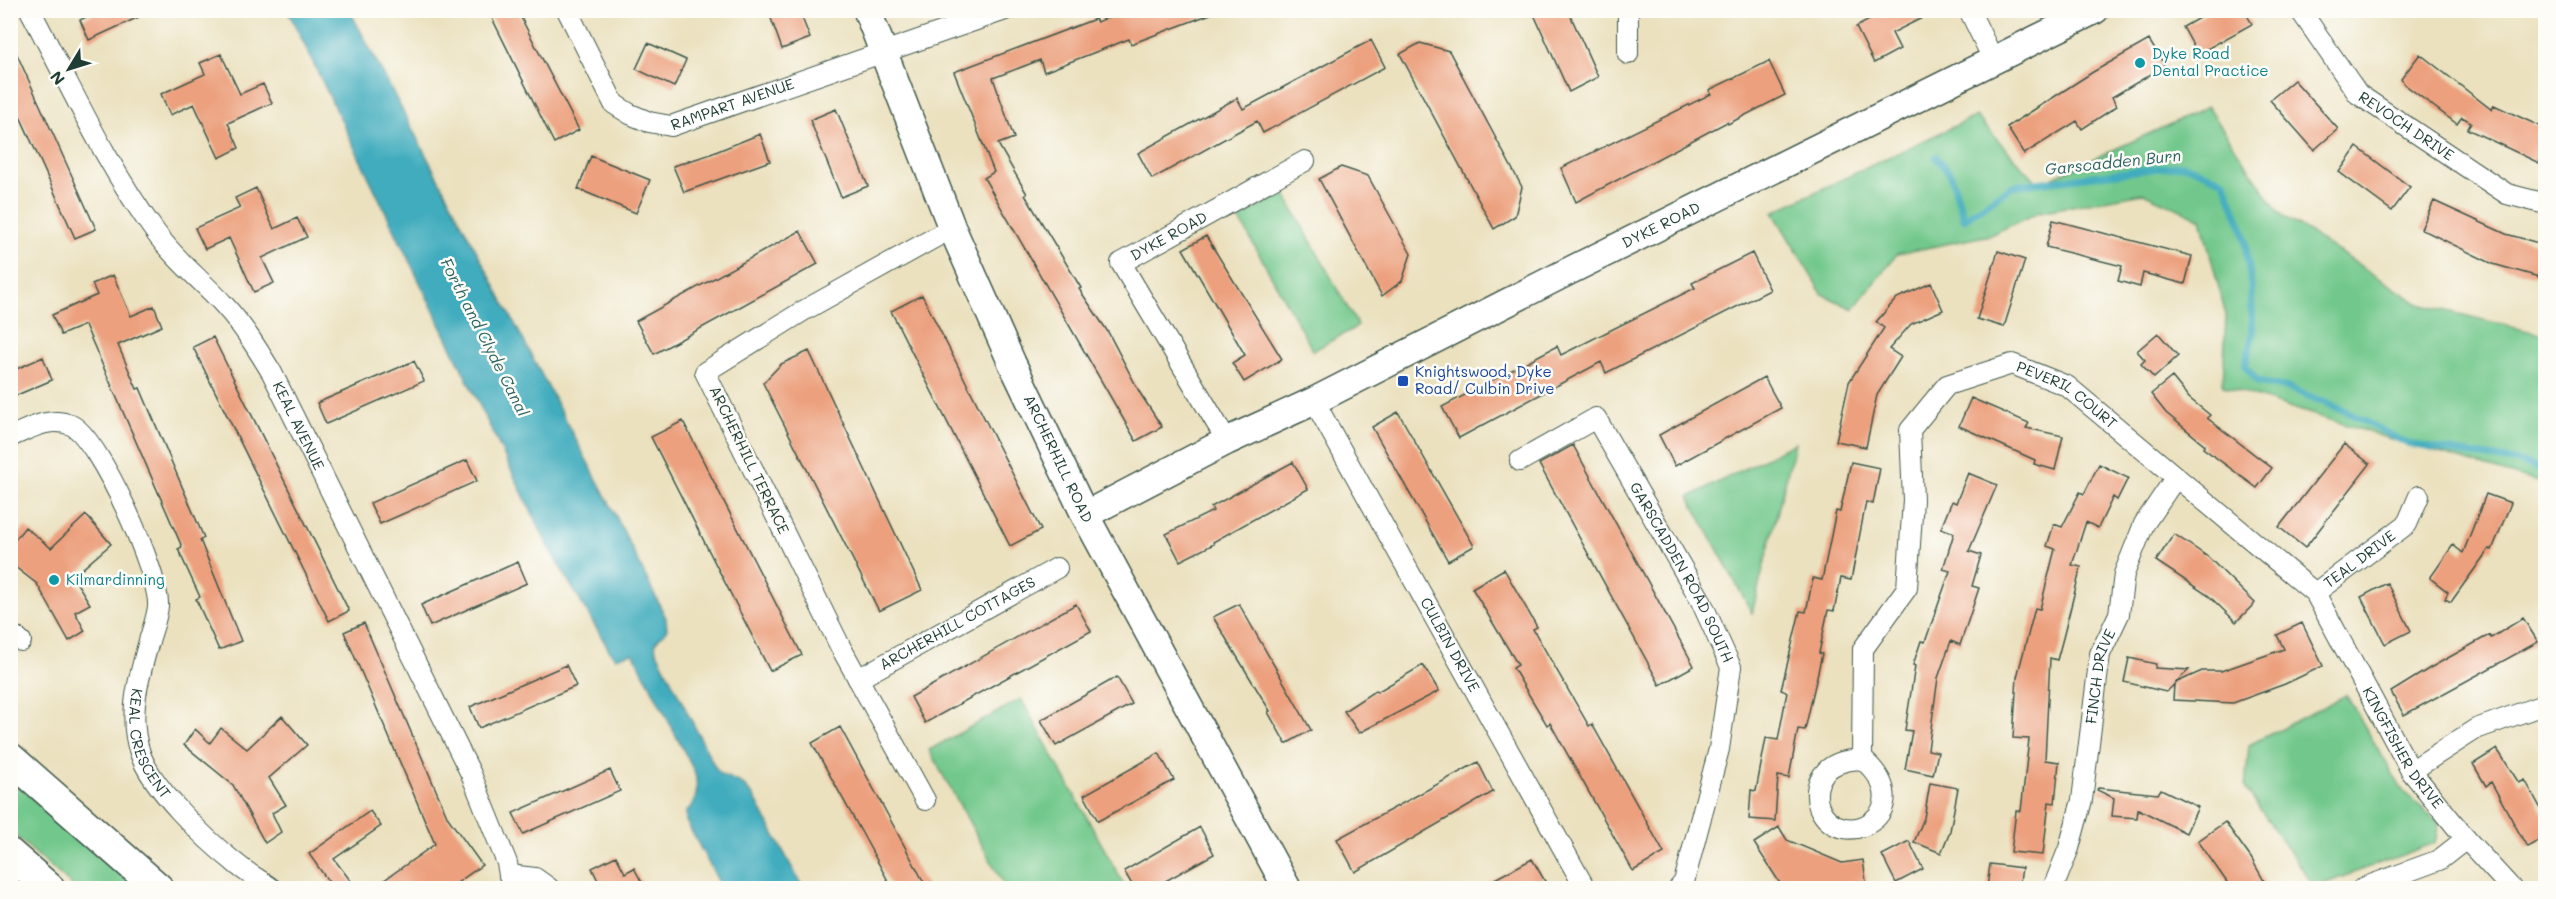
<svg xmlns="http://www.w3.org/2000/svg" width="2556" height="899" viewBox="0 0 2556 899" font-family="Mali,sans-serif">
<rect width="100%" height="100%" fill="#fdfcf7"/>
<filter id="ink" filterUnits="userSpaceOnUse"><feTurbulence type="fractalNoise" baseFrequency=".0167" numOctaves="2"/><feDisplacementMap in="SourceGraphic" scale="12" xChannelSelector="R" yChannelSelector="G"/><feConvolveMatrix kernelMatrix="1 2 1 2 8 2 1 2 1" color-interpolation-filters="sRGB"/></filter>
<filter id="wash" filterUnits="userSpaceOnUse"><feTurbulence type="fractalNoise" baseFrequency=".008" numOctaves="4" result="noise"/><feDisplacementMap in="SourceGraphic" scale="24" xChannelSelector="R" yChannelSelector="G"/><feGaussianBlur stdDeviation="1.35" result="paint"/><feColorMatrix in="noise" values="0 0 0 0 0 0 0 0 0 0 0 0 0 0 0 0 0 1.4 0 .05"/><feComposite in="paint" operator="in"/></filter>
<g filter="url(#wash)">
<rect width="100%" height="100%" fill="#ebe1bf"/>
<!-- green -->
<path fill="#72c88c" stroke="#488260" stroke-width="1.5" d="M2208,107l71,106 140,91 126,31v149l-171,-50 -151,-48 3,-71 -25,-96 -58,-26 -104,19 -49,23 -93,19 -44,55 -31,-15 -49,-82 203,-96 62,68z
M1284,193l74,133 -45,25 -74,-133z
M1795,443l-43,170 -63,-116z
M2346,695l57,96 36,32 -4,20 -120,44 -70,-99 4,-43z
M1021,699l105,189h-120l-77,-138z
M10,778l126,110h-61l-64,-56z"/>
<!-- water -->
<path fill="#3facbd" stroke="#2f7478" stroke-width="1.5" d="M288,11h62l263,499 53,108 1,12c-5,8 -14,8 -11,20l58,115 6,9 21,9 12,12 50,93h-81l-36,-67v-9c12,-11 12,-23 9,-39l-60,-117 -4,-3 -15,5 -5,-5 -61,-103z"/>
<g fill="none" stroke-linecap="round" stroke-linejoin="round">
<!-- stream -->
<path stroke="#3facbd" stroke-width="7" d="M1936,157l15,18 13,44 48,-33 172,-21 40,16 20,52 7,50 2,51 -8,32 13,16 31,6 56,23 63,33 112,18 26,10"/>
</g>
<g id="blocks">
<!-- building -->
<path fill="#eca07e" d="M100,10h54l-65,30 -9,-20z
M488,10h29l62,120 -25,13z
M768,10h31l11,28 -28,11z
M1126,10l90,2 -85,32 -2,-5 -85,33 -4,-12 -47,18 21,60 -16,6 29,50 -2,1 56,93 -2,1 29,43 32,61 22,34 -26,14 -152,-263 10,-6 -40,-100 141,-53 2,3z
M1532,10h36l30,67 -29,15z
M1888,10h50l-46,23 8,16 -26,14 -18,-36z
M2213,10h31l8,14 -54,30 -15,-27z
M10,39l86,190 -21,9 -65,-144z
M1371,40l14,27 -122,66 -6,-12 -105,58 -14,-26 99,-55 6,11z
M2149,40l16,26 -53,31 5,9 -35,23 -5,-8 -53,33 -17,-27 86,-55z
M648,43l38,17 -12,27 -38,-18z
M1420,43l29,8 73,136 -7,29 -21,13 -94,-175z
M221,54l19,40 23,-10 9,19 -44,20 11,25 -20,10 -25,-54 -24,11 -9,-21 44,-20 -5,-11z
M2420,54l72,56 2,-5 52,24v20l-7,14 -72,-34 4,-7 -9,-5 -5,7 -53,-40 -3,-5z
M1769,61l16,34 -57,29 -1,-2 -151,80 -15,-34 150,-74 -2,-4z
M2294,80l44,49 -24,21 -44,-50z
M836,109l32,77 -27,11 -31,-77z
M760,134l10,27 -86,31 -11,-26 35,-11z
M2357,147l53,40 -18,24 -53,-39z
M591,156l59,24 -14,33 -58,-24z
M1341,167l27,9 43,78 -9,27 -20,15 -63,-117z
M256,188l18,41 23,-11 10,19 -45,21 12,25 -20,9 -25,-54 -24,11 -10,-21 45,-20 -5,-10z
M2434,201l72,33 40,11v34l-53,-15 -72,-35z
M2053,220l139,36 -7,28 -42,-11 -3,14 -22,-6 4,-15 -76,-19z
M800,231l18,33 -164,90 -18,-33z
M1206,236l76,123 -38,23 -12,-19 13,-8 -62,-106z
M1998,251l27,9 -21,67 -27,-8z
M1752,253l18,37 -164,83 -5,-11 -142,76 -17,-31 115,-61 4,9 134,-67 -3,-5z
M113,275l18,41 23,-10 8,20 -44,19 19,44 3,-1 64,150 -4,2 41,101 -22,9 -23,-51 4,-2 -22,-48 4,-2 -97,-222 -24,10 -9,-20 45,-20 -5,-11z
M1931,283l12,27 -32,14 -22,25 12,8 -24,38 -11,52 -30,-6 13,-59 35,-54 -8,-6 21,-24z
M922,295l119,235 -31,16 -119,-235z
M2158,333l20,23 -24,22 -13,-14 4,-4 -8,-9z
M213,337l136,274 -20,10 -136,-274z
M809,351l113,239 -43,21 -116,-228 18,-19z
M43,357l9,23 -42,18v-26z
M414,361l10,20 -98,43 -9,-21z
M1764,377l17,31 -106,58 -16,-31z
M2172,377l17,21 21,17 -3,3 65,50 -15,20 -54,-40 2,-3 -39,-32 -15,-19z
M1971,398l58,25 -3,5 37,8 -8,34 -21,-6 1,-4 -76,-34z
M1398,412l76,134 -26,15 -76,-134z
M683,421l119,234 -32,16 -119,-234z
M2344,444l26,20 -65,84 -26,-21z
M1573,445l121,221 -34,19 -121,-221z
M467,460l10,21 -97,43 -10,-21z
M1293,462l15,27 -95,53 1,2 -34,17 -14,-27 47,-23 -2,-4z
M1851,462l29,6 -7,36 -7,-2 -15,78 -10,-2 -7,33 -6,-1 -9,43 3,1 -17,76 -7,-1 -9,49 -11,-2 -3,45 -26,-2 2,-29 5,1 10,-53 12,2 9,-48 -6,-2 19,-79 6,1 7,-34 9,2 14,-69 4,1z
M2099,464l29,14 -11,22 -4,-3 -15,31 -12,-6 -14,43 9,2 -18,71 -6,22 -7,-2 -5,102 14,2 -4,41 -6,-1 -6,53 -32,-3 5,-41h5l8,-72 -16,-1 4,-61 18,-69 5,1 15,-60 -8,-3 7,-22 8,3 18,-35 4,2z
M1968,473l29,12 -28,66 12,4 -9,31 7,2 -19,57 -9,-4 -13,37 -10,72 10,2 -5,23 -28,-6 7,-38 -7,-1 10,-64 -2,-1 8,-24 4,1 25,-71 -7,-2 11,-36 -13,-5 11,-27 4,2z
M2486,494l25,9 -19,47 -3,-1 -38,53 -6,-3 3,-7 -18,-14 23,-33 10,8z
M86,515l25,29 -38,33 17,27 -15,8 10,19 -16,10 -32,-57 -27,-21v-17l15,-19 26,21z
M2174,534l34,23 47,46 -19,19 -27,-26 -53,-35z
M518,562l9,21 -97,43 -9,-21z
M1504,569l33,58 -4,2 56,97 3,-2 72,129 -31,18 -83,-148 -3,2 -34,-57 5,-3 -46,-77z
M2387,583l24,48 -26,13 -24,-47z
M1076,604l15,27 -166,92 -14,-26z
M1239,604l72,126 -25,14 -18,-32 2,-1 -57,-94z
M2523,618l15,24 -134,73 -13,-23 39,-24 59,-33 2,3z
M364,623l84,195 34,47 -32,23h-77l62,-44 -91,-212z
M2302,623l21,43 -38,18 -52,19 -60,-3 1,-15 -8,7 -42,-10 5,-24 27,6 -1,4 34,2 -14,13 27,-12h19l63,-22 -7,-14z
M566,665l10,21 -97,42 -9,-21z
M1423,665l16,26 -80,42 -15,-22 32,-21 1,2z
M1117,677l15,27 -76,42 -15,-26z
M282,716l25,29 -38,33 17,27 -14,8 9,19 -16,11 -32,-58 -49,-40 11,-16 15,14 11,-15 26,21z
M840,727l44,81 43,80h-35l-29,-53 -51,-92z
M2497,749l22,34 6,-3 21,38v19l-19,10 -36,-65 -5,4 -13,-22z
M1159,753l15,27 -76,41 -14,-26z
M1478,762l15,30 -138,80 -18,-33z
M610,770l10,21 -97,43 -10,-21z
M1930,783l28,5 -8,43 -9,22 -27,-11 10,-24z
M2098,788l60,6 3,-5 37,18 -12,26 -48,-24 -1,9 -25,-2 2,-18 -17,-8z
M370,811l11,15 -47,33 22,29h-23l-24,-34z
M2225,822l26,36 17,30h-37l-33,-47z
M1200,827l14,27 -61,34h-19l-10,-17z
M1779,827l8,13 55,23 21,-3 4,28h-84l-29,-45z
M1909,841l14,28 -27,14 -14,-28z
M616,856l9,17 9,-5 11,20h-52l7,-3 -8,-17z
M1532,859l17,29h-71z
M1990,864l32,4 -3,20h-32z"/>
</g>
</g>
<g filter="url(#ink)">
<use href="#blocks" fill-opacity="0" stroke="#3e5649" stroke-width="1.5"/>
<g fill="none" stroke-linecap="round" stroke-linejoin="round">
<defs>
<g id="street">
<path id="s1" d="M30,10c40,75 76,155 126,223 20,28 47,48 69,73 19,21 33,44 47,67l199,401 36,89 2,12"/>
<path id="s2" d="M567,10l47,94 16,10 19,8 22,4 334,-116"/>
<path d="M1628,10v44"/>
<path d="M1969,10l24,49"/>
<path id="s3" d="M2300,10l58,84 149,100 39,10"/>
<path id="s4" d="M1314,401l271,487"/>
<path id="s5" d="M10,437c19,-8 40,-21 61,-12 28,12 89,150 87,181 -1,12 -6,24 -9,35 -10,36 -22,75 -9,112 11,34 65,86 94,109 11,10 25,17 37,26"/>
<path id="s6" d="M1227,441l-106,-178 184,-102"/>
<path id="s7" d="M1520,461l76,-43 104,181 31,68 -12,82 -35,133 -5,6"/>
<path id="s8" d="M2315,593l92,-69 12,-28"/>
<path d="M10,633l11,8"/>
<path id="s9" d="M858,679l199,-111"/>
<path id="s10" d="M1862,759c-17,1 -34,4 -42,21 -4,8 -4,19 -1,27 22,50 105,4 43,-48l1,-110 44,-61 6,-88 -3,-70 37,-45 65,-21 55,22 248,207 96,178 55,68 45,49"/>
<path d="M2411,771l65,-42 70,-25"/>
<path d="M925,800l-85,-154 -135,-274 98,-61 149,-83"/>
<path d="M509,875l26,3 14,10"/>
<path id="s11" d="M2053,888l16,-40 13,-48 18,-146 19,-40 5,-40 20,-50 32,-47"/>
<path d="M2363,888l76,-28 27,-21"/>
</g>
<g id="secondary">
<path id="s12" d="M867,10l85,218 60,135 73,152 202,373"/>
<path id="s13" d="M1085,515l142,-74 87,-40 253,-129 528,-262"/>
</g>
<path id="primary" d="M10,758l148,130
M10,854l39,34"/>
</defs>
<!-- street casing -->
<use href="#street" stroke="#3e5649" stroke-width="22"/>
<!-- secondary casing -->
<use href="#secondary" stroke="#3e5649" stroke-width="30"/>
<!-- primary casing -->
<use href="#primary" stroke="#3e5649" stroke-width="33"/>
<!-- street -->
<use href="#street" stroke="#fff" stroke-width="20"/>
<!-- secondary -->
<use href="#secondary" stroke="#fff" stroke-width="27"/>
<!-- primary -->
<use href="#primary" stroke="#fff" stroke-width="30"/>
</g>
</g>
<!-- markers -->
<g fill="#0f9aa8" stroke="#fdfcf7" stroke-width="2">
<circle cx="2140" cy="63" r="6"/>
<circle cx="54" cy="580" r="6"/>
</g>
<rect fill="#1a4fb4" stroke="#fdfcf7" stroke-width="2" x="1397" y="375" width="12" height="12" rx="3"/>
<g text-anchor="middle" stroke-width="5" stroke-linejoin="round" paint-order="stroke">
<!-- culture labels -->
<g font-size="15" fill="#0d838f" stroke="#fdfcf7" text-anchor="start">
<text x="2152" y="59">Dyke Road<tspan x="2152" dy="17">Dental Practice</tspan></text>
<text x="66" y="585">Kilmardinning</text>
</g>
<!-- street labels -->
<g font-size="15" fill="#1f3d34" stroke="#fdfcf7">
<text dy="5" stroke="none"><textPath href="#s2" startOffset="232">RAMPART AVENUE</textPath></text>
<text dy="5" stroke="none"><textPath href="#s3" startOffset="160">REVOCH DRIVE</textPath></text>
<text dy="5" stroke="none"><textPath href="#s13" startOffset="645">DYKE ROAD</textPath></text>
<text dy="5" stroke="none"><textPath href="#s6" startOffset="262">DYKE ROAD</textPath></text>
<text dy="5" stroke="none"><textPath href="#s10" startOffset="748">PEVERIL COURT</textPath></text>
<text dy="5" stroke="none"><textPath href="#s1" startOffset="498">KEAL AVENUE</textPath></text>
<text dy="5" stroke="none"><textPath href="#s12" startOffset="488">ARCHERHILL ROAD</textPath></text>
<text transform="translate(749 460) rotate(64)" y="5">ARCHERHILL TERRACE</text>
<text dy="5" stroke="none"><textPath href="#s8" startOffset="56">TEAL DRIVE</textPath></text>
<text dy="5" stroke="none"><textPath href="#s7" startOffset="264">GARSCADDEN ROAD SOUTH</textPath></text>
<text dy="5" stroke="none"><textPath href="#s9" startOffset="114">ARCHERHILL COTTAGES</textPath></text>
<text dy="5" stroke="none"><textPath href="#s4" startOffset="279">CULBIN DRIVE</textPath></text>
<text dy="5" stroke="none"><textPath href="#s11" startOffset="218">FINCH DRIVE</textPath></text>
<text dy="5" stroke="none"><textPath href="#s5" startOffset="412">KEAL CRESCENT</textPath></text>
<text dy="5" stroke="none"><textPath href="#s10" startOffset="1245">KINGFISHER DRIVE</textPath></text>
</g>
<!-- transit labels -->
<g font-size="15" fill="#164399" stroke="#fdfcf7" text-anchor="start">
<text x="1415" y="377">Knightswood, Dyke<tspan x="1415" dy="17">Road/ Culbin Drive</tspan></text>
</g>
<!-- water labels -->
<g font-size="16" font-style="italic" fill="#2a6464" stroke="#fdfcf7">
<text transform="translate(2113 162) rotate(-6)" y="6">Garscadden Burn</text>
<text transform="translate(485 337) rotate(63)" y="6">Forth and Clyde Canal</text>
</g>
</g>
<!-- margin -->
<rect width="2556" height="899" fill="none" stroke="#fdfcf7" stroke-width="36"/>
<!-- north arrow -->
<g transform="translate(69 69) rotate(232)" stroke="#fdfcf7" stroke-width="4.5" paint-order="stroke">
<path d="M0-4.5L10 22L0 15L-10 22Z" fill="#1f3d34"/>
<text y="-9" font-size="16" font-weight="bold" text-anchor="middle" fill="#1f3d34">N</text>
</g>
</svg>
